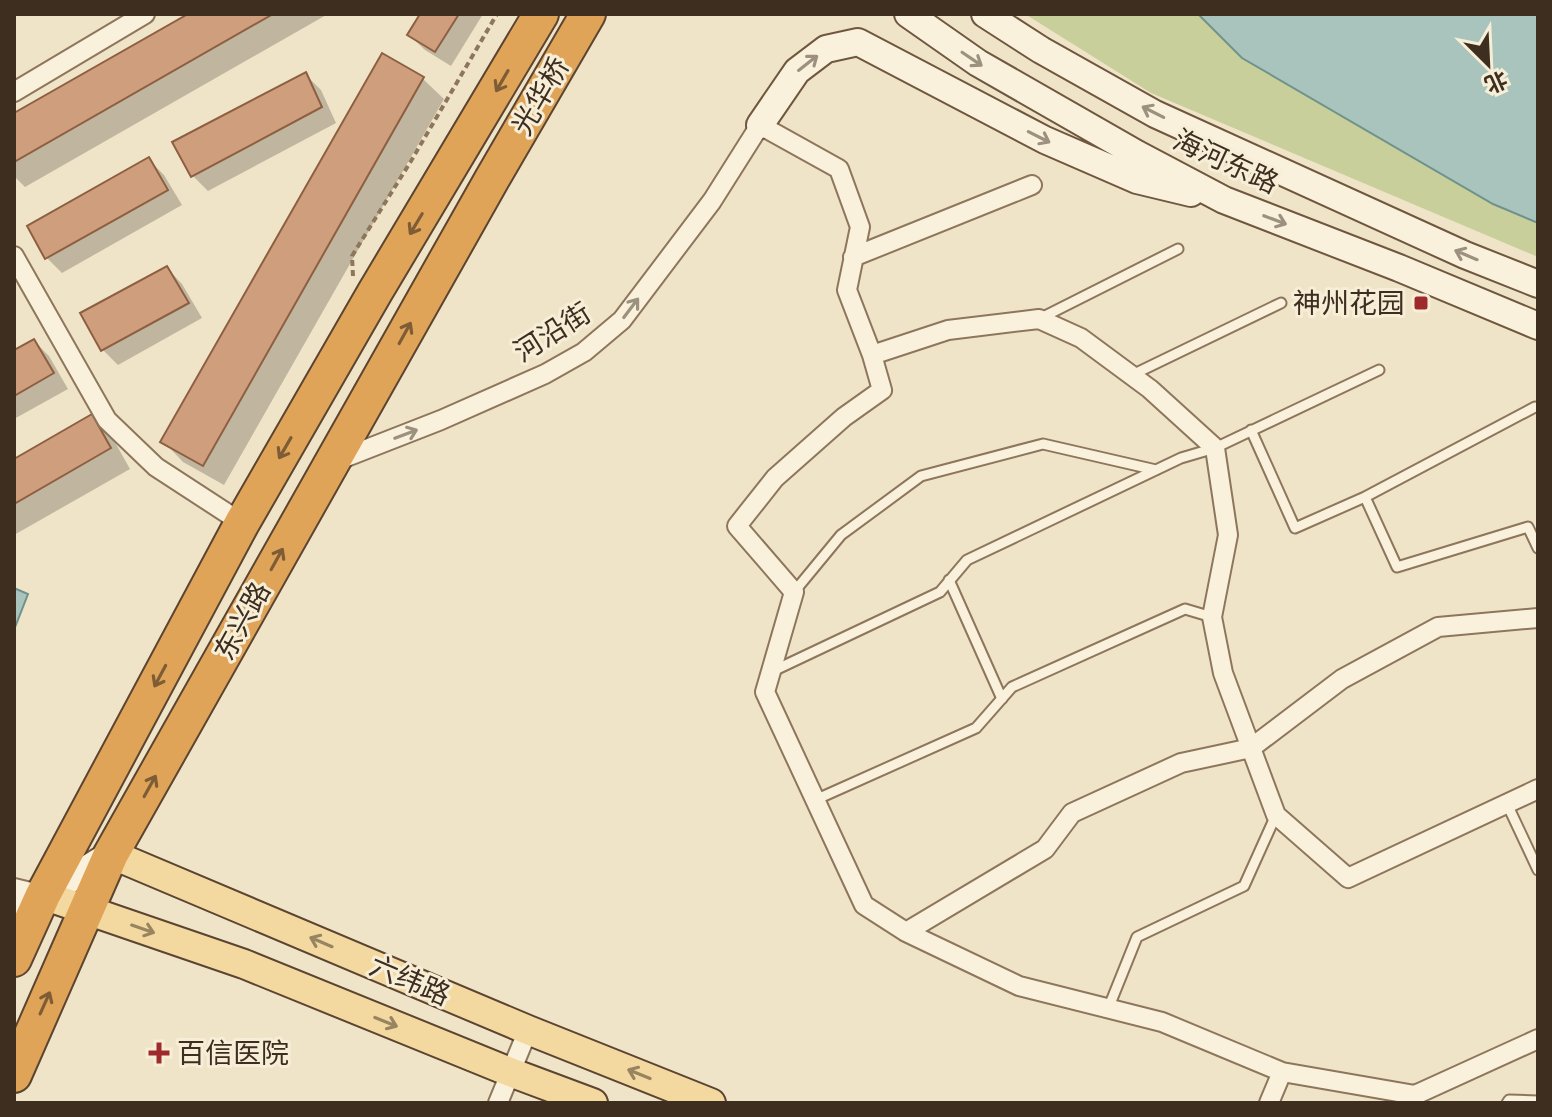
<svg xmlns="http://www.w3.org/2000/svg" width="1552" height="1117" viewBox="0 0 1552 1117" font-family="'Zilla Slab','Noto Sans SC',serif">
<rect width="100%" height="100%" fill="#f0e4c8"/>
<!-- green -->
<path fill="#c9cf9b" d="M1025,14h513v243l-387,-164z"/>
<!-- water -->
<path fill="#a9c4bc" stroke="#6f938a" stroke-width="2" d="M1198,14h340v209l-45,-19 -251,-146z
M14,588l14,6 -14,36z"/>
<!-- shadow -->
<path fill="#0003" d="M192,14h136l-303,173 -11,-11v-60z
M422,14h61l-32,52 -26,-16 -16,-15z
M383,56l40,23 21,20 -220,386 -41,-23 -20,-21z
M306,75l15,15 15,33 -128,68 -15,-15 -18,-33z
M149,160l15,15 18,30 -120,68 -15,-15 -17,-31z
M167,268l15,16 20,34 -84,47 -15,-15z
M34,341l15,15 19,33 -54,30v-66z
M92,417l20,20 18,32 -116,66v-74z"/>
<!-- building -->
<path fill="#cf9f7d" stroke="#8d5f41" stroke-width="2" d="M188,14h85l-259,148v-49z
M420,14h39l-24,38 -28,-17z
M382,53l42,24 -221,389 -43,-24z
M306,72l16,35 -131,70 -19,-35z
M149,157l19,33 -123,69 -18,-33z
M167,266l22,37 -88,48 -21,-38z
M34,339l20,34 -40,23v-46z
M92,414l19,34 -97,56v-45z"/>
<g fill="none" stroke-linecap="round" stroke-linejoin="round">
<defs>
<path id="lane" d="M1039,319l139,-70
M1132,375l149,-72
M1251,430l44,98 70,-31 32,70 131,-40 10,21
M1365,497l170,-90
M949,580l53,119
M794,592l47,-57 80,-59 122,-32 113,26
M773,671l167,-79 27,-32 214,-102 34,-10 164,-78
M815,800l161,-72 36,-41 173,-78 27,8
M1507,804l31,66
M1108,1009l29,-72 107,-51 32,-71
M1507,1103l2,-3 29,1"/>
<path id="street" d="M14,92l131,-78
M14,256l93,164 49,47 86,56
M853,257l179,-72
M872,355l10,35 -38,27 -69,61 -38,48 57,66 -29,100 99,213 42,27 113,54 143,36 120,50
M336,461l105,-41 104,-46 39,-22 38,-32 90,-119 48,-76 79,44 21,58 -13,63 25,65 76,-25 91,-11 42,19 69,51 65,59 13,87 -16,82 11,56 53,142 72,63 190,-89
M14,888l29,7
M906,932l139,-83 27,-36 109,-50 70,-15 91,-69 96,-52 100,-9
M498,1103l30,-73
M1269,1103l13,-31 133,23 123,-56"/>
<path id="secondary" d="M908,14l70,49 159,91 87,46 175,68 139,58
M985,14l56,36 114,64 310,141 73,29
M760,125l37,-54 29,-22 32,-7 187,98 92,40 54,13
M14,914l97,-60"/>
<path id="primary" d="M111,854l417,176 183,73
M43,895l201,69 266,108 83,31"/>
<path id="highway" d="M14,959l29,-64 199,-372 133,-231 166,-278
M14,1075l97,-221 381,-675 96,-165"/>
</defs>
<!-- lane casing -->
<use href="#lane" stroke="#8d765c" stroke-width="13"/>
<!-- street casing -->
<use href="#street" stroke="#8d765c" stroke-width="22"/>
<!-- secondary casing -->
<use href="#secondary" stroke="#6f573f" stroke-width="30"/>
<!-- primary casing -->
<use href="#primary" stroke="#5b4430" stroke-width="32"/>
<!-- highway casing -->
<use href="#highway" stroke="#5b4430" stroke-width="38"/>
<!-- path -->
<path stroke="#8d765c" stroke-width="4" stroke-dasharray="6 4" stroke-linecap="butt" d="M353,276l-1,-20 59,-95 86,-147"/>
<!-- lane -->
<use href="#lane" stroke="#faf1dc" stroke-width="9"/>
<!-- street -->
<use href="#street" stroke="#faf1dc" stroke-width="18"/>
<!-- secondary -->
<use href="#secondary" stroke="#faf1dc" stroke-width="26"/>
<!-- primary -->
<use href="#primary" stroke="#f3d9a0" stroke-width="28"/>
<!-- highway -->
<use href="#highway" stroke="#e0a458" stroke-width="34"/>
</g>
<!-- one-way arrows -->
<defs><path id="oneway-shaft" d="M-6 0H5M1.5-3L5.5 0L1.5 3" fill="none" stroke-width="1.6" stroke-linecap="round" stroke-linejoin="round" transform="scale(2)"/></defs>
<g stroke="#9c907e">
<use href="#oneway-shaft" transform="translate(972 59) rotate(34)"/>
<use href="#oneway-shaft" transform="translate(808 63) rotate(-38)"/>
<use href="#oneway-shaft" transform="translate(1153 112) rotate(-153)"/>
<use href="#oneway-shaft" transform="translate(1039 137) rotate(27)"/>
<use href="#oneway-shaft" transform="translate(1275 220) rotate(21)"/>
<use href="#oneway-shaft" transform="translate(1466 255) rotate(-157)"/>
<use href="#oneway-shaft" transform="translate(631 308) rotate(-53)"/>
<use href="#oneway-shaft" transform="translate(406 434) rotate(-21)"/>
</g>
<g stroke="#7e5d36">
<use href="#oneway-shaft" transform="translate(502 81) rotate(120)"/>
<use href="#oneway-shaft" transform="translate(416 224) rotate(121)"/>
<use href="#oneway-shaft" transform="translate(405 333) rotate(-61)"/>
<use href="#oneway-shaft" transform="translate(285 448) rotate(120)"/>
<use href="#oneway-shaft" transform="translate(277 559) rotate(-61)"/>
<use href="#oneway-shaft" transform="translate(160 676) rotate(118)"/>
<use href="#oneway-shaft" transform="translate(150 786) rotate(-61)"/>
<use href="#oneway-shaft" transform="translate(45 1003) rotate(-66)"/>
</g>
<g stroke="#988460">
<use href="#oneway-shaft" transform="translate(143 929) rotate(19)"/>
<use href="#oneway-shaft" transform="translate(321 942) rotate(-157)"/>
<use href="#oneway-shaft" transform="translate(386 1022) rotate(22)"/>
<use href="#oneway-shaft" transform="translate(639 1074) rotate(-158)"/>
</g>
<!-- markers -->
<g fill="#9e2a2b" stroke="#f7eed8" stroke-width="3">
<rect x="1413" y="295" width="16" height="16" rx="4"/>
<path d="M155 1041h8v8h8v8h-8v8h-8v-8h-8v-8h8z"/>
</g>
<g text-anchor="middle" stroke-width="6" stroke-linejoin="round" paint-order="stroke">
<!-- street labels -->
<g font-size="28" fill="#3d2e20" stroke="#f7eed8">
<text transform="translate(540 96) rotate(-60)" y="10">光华桥</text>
<text transform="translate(1226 161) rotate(25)" y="10">海河东路</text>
<text transform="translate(552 332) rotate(-32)" y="10">河沿街</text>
<text transform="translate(242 621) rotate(-61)" y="10">东兴路</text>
<text transform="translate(410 980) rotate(23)" y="10">六纬路</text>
</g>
<!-- poi labels -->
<g font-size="28" fill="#3d2e20" stroke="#f7eed8" text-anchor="end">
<text x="1405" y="313">神州花园</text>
<text x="177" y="1063" text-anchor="start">百信医院</text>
</g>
</g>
<!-- border -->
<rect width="1552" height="1117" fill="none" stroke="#3d2e20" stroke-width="32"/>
<!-- north arrow -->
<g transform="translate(1488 64) rotate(156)" stroke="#f7eed8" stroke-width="6" paint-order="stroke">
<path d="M0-6L14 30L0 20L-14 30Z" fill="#3d2e20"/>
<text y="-12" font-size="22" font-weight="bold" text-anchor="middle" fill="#3d2e20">北</text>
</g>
</svg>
